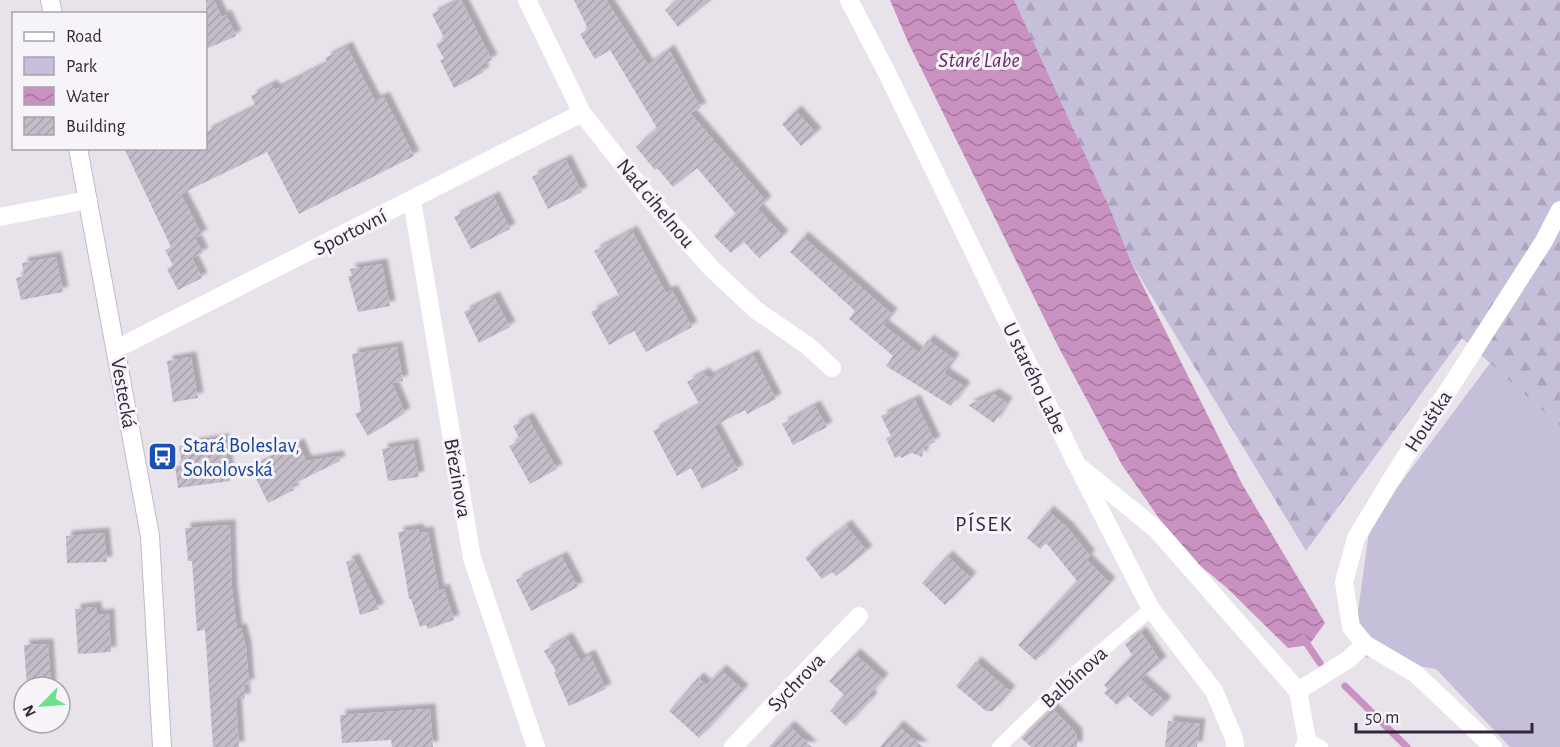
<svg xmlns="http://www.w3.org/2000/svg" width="1560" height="747" viewBox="0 0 1560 747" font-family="'Alegreya Sans',sans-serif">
<defs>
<pattern id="forest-firs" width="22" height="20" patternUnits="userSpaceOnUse" patternTransform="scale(1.5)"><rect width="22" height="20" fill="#c6bfda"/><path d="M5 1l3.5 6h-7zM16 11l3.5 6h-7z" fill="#aba4bc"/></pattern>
<pattern id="water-waves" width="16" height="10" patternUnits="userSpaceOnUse" patternTransform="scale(1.5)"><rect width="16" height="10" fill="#c992c1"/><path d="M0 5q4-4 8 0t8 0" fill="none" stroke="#a4779e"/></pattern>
<pattern id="building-hatch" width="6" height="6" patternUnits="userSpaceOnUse" patternTransform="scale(1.5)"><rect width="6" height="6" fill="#c4bcc9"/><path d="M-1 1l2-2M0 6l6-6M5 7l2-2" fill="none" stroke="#a9a1ae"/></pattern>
<filter id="shadow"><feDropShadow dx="5.5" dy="-5.5" stdDeviation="1.5" flood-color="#0004"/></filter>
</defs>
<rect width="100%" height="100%" fill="#e8e3eb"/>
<!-- green -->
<path fill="#c6bfda" d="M1490,363l70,63v321h-50l-74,-78 -84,-14 18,-131z"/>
<!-- forest -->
<path fill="url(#forest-firs)" d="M1011,0h549v426l-98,-88 -156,213 -175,-289z"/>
<!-- water -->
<path fill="url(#water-waves)" d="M890,0h124l96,209 21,53 111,222 83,139 -16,22 -21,3 -62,-61 -44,-36 -60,-86 -63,-117 -151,-306z"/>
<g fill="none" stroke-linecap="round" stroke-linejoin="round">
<!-- stream -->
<path stroke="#c992c1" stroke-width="7" d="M1303,638l17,25
M1345,686l62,61"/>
</g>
<!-- building -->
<path fill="url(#building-hatch)" filter="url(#shadow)" d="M206,0h8l8,17 4,-2 10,21 -30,13z
M461,0l31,60 -11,5 3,7 -30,16 -14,-28 4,-1 -8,-15 9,-4 -13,-26z
M574,0h32l42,65 21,-15 32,58 -11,5 76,88 -8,8 25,27 -24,22 -15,-16 -13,11 -17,-17 22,-22 -39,-46 -24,19 -16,-19 -2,2 -19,-23 21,-19 -47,-78 -15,9 -15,-25 8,-5z
M677,0h34l-33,27 -13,-17z
M347,47l28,54 9,-4 30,59 -115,58 -32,-62 -86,42 21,41 -7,3 8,15 -11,5 10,20 -24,12 -11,-21 6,-4 -8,-15 6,-3 -47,-99h82v-16l50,-25 -5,-11 21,-11 3,5 53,-27 -3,-5z
M796,111l20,22 -15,13 -19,-22z
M566,160l16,32 -34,17 -16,-32z
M494,197l16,32 -39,20 -17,-32z
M632,231l34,62 6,-3 20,37 -46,25 -12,-21 -25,14 -18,-33 29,-15 -26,-46z
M803,237l89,77 -9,11 36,28 9,-13 26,19 -10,14 21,14 -14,19 -65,-40 7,-10 -44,-37 6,-8 -65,-59z
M56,257l7,35 -42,8 -5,-22 8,-2 -2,-13z
M382,264l8,42 -32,6 -10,-36h4l-2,-7z
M494,297l16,30 -31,16 -15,-31z
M397,347l6,34 -11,2 13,30 -37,23 -13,-22 6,-3 -9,-57z
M753,355l23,44 -29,15 -2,-4 -31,16 24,44 -36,19 -11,-21 -14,8 -24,-45 47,-26 -13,-23 17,-9 4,5z
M191,357l7,41 -25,4 -6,-41z
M994,394l13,9 -13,20 -26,-18z
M915,400l20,42 -11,5 -2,10 -10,-4 -11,5 -1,-2 -5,2 -9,-20 5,-2 -10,-20z
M815,406l12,21 -34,18 -11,-21z
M528,418l29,51 -27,15 -21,-38 11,-6 -7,-14z
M224,439l6,42 -52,7 -3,-22 7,-1 -3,-19z
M299,444l7,17 32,-5 2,5 -49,24 3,5 -26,13 -17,-35 19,-8 -2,-3z
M413,444l6,33 -31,4 -6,-32z
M1048,511l20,17 22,28 -4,3 24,24 -74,78 -18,-16 59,-64 -31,-38 -6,6 -13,-11z
M230,525l2,64 5,41 4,-2 5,19 3,37 -5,1 1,14h-9l3,48h-26l-8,-117 -8,1 -5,-70h-4l-3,-33z
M846,525l21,26 -31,25 -4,-4 -10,7 -17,-21z
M418,529l1,4 9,-1 11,59 5,-2 10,31 -26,9 -2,-4 -6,2 -9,-28h-2l-11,-67z
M104,533l3,29 -40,1 -1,-27z
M947,556l24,22 -26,27 -23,-22z
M562,557l16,30 -47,24 -15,-31z
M354,559l25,50 -19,6 -14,-53z
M96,607l1,8 12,-1 2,38 -33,2 -3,-45z
M1141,632l20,30 -21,17 26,23 -14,15 -25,-22 -10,10 -13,-12 4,-4 -4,-4 28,-30 -7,-11z
M567,638l13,22 10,-5 16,34 -37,17 -15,-34 2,-1 -12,-20z
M48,644l3,42 -24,1 -3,-42z
M855,654l28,25 -14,16 3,3 -26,28 -16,-15 14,-16 -15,-14z
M976,662l34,29 -17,20h-7l-30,-25z
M721,670l22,20 -44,48 -30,-27 29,-33 8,7z
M1052,708l25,26v13h-46l-10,-9z
M430,709l3,38h-41l-1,-7 -49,3 -2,-28z
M1168,721l32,3 -3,23h-32z
M789,726l23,21h-43z
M898,726l25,21h-43z"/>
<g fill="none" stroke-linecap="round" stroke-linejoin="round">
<defs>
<path id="secondary" d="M50,0l3,14
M78,148l72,388 12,211"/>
</defs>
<!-- secondary casing -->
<use href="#secondary" stroke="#c3b8ca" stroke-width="20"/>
<!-- lane -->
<path stroke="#fff" stroke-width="14" d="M1307,740l14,7
M999,747l74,-72 78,-66"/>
<!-- street -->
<path stroke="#fff" stroke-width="18" d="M527,0l55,113 67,85 63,71 44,41 52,36 24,22
M849,0l38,73 190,392 74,144 63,82 20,47 1,9
M412,200l60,358 64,189
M0,217l88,-17
M116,349l466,-236
M1082,469l75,61 141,161
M1298,691l51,-32 16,-15
M1298,691l9,49 -3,7
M733,747l126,-131
M1493,747l-77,-73 -51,-30 -14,-17 -7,-45 12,-44 41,-68 147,-229 16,-31"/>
<!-- secondary -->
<use href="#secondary" stroke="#fff" stroke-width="18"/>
</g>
<!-- icons -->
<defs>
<symbol id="bus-square" viewBox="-11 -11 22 22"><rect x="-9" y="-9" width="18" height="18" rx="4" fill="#1a4fb4" stroke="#f6f4f8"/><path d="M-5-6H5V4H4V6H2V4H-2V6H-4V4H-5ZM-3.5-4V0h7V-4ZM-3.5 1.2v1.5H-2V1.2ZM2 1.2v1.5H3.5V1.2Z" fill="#fff"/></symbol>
</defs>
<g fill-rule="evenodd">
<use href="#bus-square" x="146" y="440" width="33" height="33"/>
</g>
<g text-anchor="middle" stroke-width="6" stroke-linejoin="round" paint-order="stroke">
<!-- street labels -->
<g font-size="21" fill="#35253b" stroke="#f6f4f8">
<text transform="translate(656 203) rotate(50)" y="7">Nad cihelnou</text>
<text transform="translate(350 232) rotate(-27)" y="7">Sportovní</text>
<text transform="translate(1035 378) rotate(64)" y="7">U starého Labe</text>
<text transform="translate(124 393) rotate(80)" y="7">Vestecká</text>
<text transform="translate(1428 421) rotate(-57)" y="7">Houštka</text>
<text transform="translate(458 478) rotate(80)" y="7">Březinova</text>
<text transform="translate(1074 677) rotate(-42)" y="7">Balbínova</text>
<text transform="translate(796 682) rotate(-46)" y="7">Sychrova</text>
</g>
<!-- transit labels -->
<g font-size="21" fill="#164399" stroke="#f6f4f8" text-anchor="start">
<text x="183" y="452">Stará Boleslav,<tspan x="183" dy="24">Sokolovská</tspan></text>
</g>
<!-- water labels -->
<g font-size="22" font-style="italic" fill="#6f2763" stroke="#f6f4f8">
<text x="979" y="67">Staré Labe</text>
</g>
<!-- neighbourhood labels -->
<g font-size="22" letter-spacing="1.5" fill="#41244a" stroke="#f6f4f8">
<text x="984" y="531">PÍSEK</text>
</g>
</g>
<!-- legend -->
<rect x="12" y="12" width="195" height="138" fill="#f6f4f8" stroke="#a9a1ac" stroke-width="1.5"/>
<rect x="24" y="32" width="30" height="9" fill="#ffffff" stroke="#a9a1ac" stroke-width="1.5"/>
<text x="66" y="42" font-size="18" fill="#35253b">Road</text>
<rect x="24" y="57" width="30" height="18" fill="#c6bfda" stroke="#a9a1ac" stroke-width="1.5"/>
<text x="66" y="72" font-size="18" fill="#35253b">Park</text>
<rect x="24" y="87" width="30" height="18" fill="url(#water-waves)" stroke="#a9a1ac" stroke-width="1.5"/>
<text x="66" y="102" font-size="18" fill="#35253b">Water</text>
<rect x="24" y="117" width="30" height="18" fill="url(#building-hatch)" stroke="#a9a1ac" stroke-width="1.5"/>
<text x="66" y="132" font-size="18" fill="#35253b">Building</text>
<!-- north arrow -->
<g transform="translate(42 705) rotate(245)"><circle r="28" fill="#f6f4f8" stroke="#a9a1ac" stroke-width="1.5"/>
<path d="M0-4.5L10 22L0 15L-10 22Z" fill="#6ce189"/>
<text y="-9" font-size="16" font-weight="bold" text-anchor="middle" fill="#35253b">N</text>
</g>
<!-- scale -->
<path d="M1356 723v9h176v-9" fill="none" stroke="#35253b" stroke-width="3"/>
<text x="1365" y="723" font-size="18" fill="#35253b" stroke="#f6f4f8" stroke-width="4.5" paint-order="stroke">50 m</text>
</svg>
